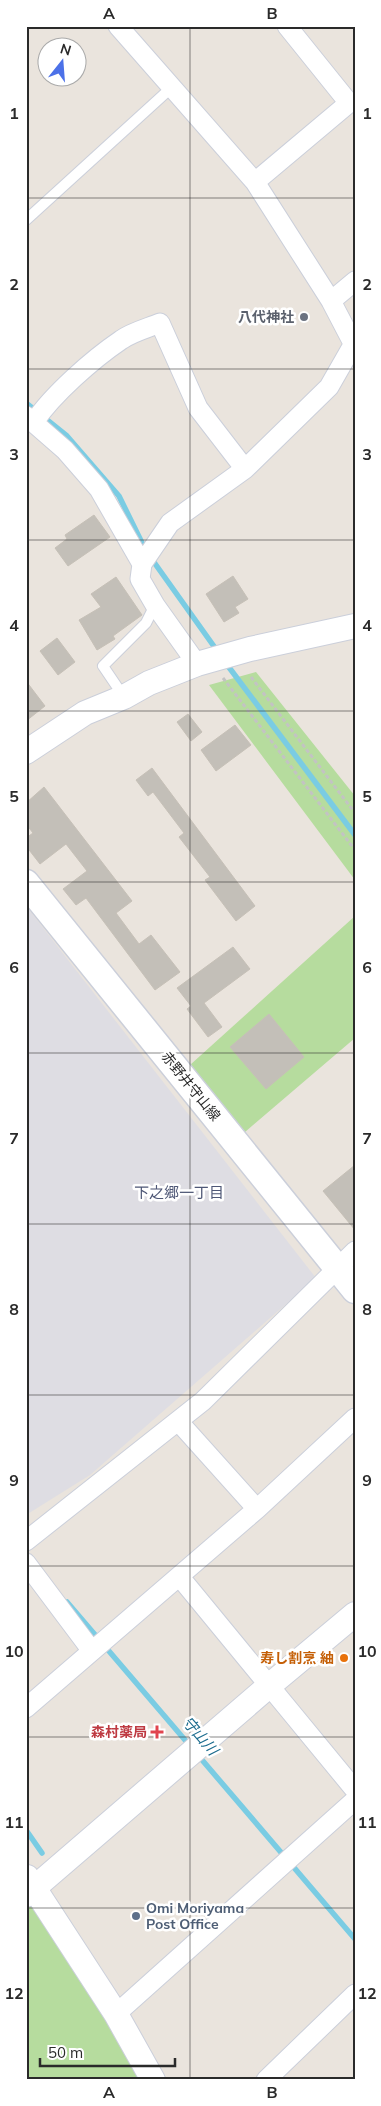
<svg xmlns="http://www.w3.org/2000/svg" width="381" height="2106" viewBox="0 0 381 2106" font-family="Mulish,'Noto Sans JP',sans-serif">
<rect width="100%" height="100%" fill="#eae4dd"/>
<!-- industrial -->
<path fill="#dedde3" d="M26,906l290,372 -226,197 -64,40z"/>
<!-- green -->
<path fill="#b6dc9e" d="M256,672l99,124v84l-146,-195z
M355,916v122l-110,94 -55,-67z
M26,1895l127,185h-127z"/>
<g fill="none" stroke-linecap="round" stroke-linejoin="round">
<!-- stream -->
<path stroke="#7acce3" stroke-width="5.5" d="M26,403l41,33 52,60 27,55
M151,558l67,94
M225,662l130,173
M67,1602l124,145
M197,1754l158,185
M26,1830l16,23"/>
</g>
<!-- building -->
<path fill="#c3bfb8" stroke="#c6c0b7" d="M94,515l16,22 -42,29 -13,-18 12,-9 -2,-4z
M233,576l15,23 -13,8 4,6 -15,9 -18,-28z
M116,577l26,38 -29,21 2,3 -18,11 -18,-30 22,-13 -10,-13z
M57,638l18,24 -17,13 -18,-24z
M26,681l19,25 -19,15z
M188,714l14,18 -11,9 -14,-19z
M235,725l16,20 -35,26 -15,-21z
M152,768l103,138 -19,15 -31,-41 5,-3 -31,-40 5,-4 -31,-41 -5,4 -12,-16z
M44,787l88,114 -16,12 23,31 12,-9 29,37 -25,18 -69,-92 -10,7 -13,-16 24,-18 -21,-27 -26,20 -14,-18v-8l7,-5 -7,-9v-21z
M233,947l17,22 -46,34 18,24 -14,10 -21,-28 4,-3 -14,-18z
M269,1014l35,43 -38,32 -36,-42z
M355,1165v65l-32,-39z"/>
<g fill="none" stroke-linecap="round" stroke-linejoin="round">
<defs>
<path id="service" d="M26,220l145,-132
M124,697l-21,-31 43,-43 9,-18"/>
<path id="minor" d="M118,26l137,156 76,119 24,46
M255,182l94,-79 -62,-77
M331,301l24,-20
M26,416l39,34 34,39 43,75
M34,422c19,-28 59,-63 87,-82 11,-8 27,-12 39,-17l38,85 47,61
M197,664l-42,-59 -15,-26 2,-15 28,-41 75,-54 84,-82 24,-42
M178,1421l79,88
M26,1541l177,-140 152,-150
M26,1563l66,88
M179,1576l176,214
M26,1708l231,-199 98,-91
M116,2014l239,-214
M266,2080l89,-86"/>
<path id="tertiary" d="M26,752l59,-39 39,-16 25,-14 48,-19 53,-15 105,-23
M27,1877l89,137 37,66
M26,1895l244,-210 85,-71"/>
<path id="secondary" d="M26,883l329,407"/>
</defs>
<!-- service casing -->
<use href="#service" stroke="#cbcfda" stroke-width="12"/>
<!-- minor casing -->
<use href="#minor" stroke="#cbcfda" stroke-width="21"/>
<!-- tertiary casing -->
<use href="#tertiary" stroke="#cbcfda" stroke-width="26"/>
<!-- secondary casing -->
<use href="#secondary" stroke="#cbcfda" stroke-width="29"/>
<!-- path -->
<path stroke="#c3c3c3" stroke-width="3" stroke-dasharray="4 2.5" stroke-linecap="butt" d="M251,677l104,136
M223,678l132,172"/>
<!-- service -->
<use href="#service" stroke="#fff" stroke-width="10"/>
<!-- minor -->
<use href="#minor" stroke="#fff" stroke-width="19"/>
<!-- tertiary -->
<use href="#tertiary" stroke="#fff" stroke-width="24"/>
<!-- secondary -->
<use href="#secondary" stroke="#fff" stroke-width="26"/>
</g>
<!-- grid -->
<path fill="none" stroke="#2a2a2a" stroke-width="1" stroke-opacity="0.55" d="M190,26v2054M26,198h329M26,369h329M26,540h329M26,711h329M26,882h329M26,1053h329M26,1224h329M26,1395h329M26,1566h329M26,1737h329M26,1908h329"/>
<!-- markers -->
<circle fill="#6b7280" stroke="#fff" stroke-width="2" cx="304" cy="317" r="5"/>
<circle fill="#e8710a" stroke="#fff" stroke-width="2" cx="344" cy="1658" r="5"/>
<path fill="#e0444e" stroke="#fff" stroke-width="2" d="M154.5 1724.5h5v5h5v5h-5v5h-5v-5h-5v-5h5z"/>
<circle fill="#5c6f8a" stroke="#fff" stroke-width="2" cx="136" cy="1916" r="5"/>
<g text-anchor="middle" stroke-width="5" stroke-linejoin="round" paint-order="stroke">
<!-- worship labels -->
<g font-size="14" font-weight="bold" fill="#5b616d" stroke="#fff" text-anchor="end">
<text x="294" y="322">八代神社</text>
</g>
<!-- street labels -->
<g font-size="14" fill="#2a2a2a" stroke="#fff">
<text transform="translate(191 1086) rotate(51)" y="5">赤野井守山線</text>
</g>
<!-- food labels -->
<g font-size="14" font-weight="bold" fill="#c56008" stroke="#fff" text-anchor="end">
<text x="334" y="1663">寿し割烹 紬</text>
</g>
<!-- health labels -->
<g font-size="14" font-weight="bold" fill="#be3a42" stroke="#fff" text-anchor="end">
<text x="147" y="1737">森村薬局</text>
</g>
<!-- service labels -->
<g font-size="14" font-weight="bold" fill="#4e5e75" stroke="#fff" text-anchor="start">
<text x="146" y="1913">Omi Moriyama<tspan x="146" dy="16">Post Office</tspan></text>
</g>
<!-- neighbourhood labels -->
<g font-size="15" fill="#4e5776" stroke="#fff">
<text x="179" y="1198">下之郷一丁目</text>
</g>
<!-- water labels -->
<g font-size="15" font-style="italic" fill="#1a6b8d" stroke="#fff">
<text transform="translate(200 1736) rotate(49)" y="5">守山川</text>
</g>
</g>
<!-- border -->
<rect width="381" height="2106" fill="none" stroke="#ffffff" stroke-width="55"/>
<!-- north arrow -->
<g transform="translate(62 62) rotate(17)"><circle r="24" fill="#ffffff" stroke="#aaaaaa"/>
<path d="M0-4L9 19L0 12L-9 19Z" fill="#4c71e8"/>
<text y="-8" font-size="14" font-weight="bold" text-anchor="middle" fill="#2a2a2a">N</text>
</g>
<!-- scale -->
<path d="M40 2058v8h135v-8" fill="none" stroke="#2a2a2a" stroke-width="2.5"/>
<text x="48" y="2058" font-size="15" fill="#2a2a2a" stroke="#ffffff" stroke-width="4" paint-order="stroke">50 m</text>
<rect x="28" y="28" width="326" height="2050" fill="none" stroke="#2a2a2a" stroke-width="2"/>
<g font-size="16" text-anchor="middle" font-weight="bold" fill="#2a2a2a">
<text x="109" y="19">A</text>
<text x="272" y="19">B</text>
<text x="14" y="119">1</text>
<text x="367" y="119">1</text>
<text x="14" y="290">2</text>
<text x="367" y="290">2</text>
<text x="14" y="460">3</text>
<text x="367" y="460">3</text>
<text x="14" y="631">4</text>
<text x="367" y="631">4</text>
<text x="14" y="802">5</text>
<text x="367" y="802">5</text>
<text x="14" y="973">6</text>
<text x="367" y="973">6</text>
<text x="14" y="1144">7</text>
<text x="367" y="1144">7</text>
<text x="14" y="1315">8</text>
<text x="367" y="1315">8</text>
<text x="14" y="1486">9</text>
<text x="367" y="1486">9</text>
<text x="14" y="1657">10</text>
<text x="367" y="1657">10</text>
<text x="14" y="1828">11</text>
<text x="367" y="1828">11</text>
<text x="14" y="1999">12</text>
<text x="367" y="1999">12</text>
<text x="109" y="2098">A</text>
<text x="272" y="2098">B</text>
</g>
</svg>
